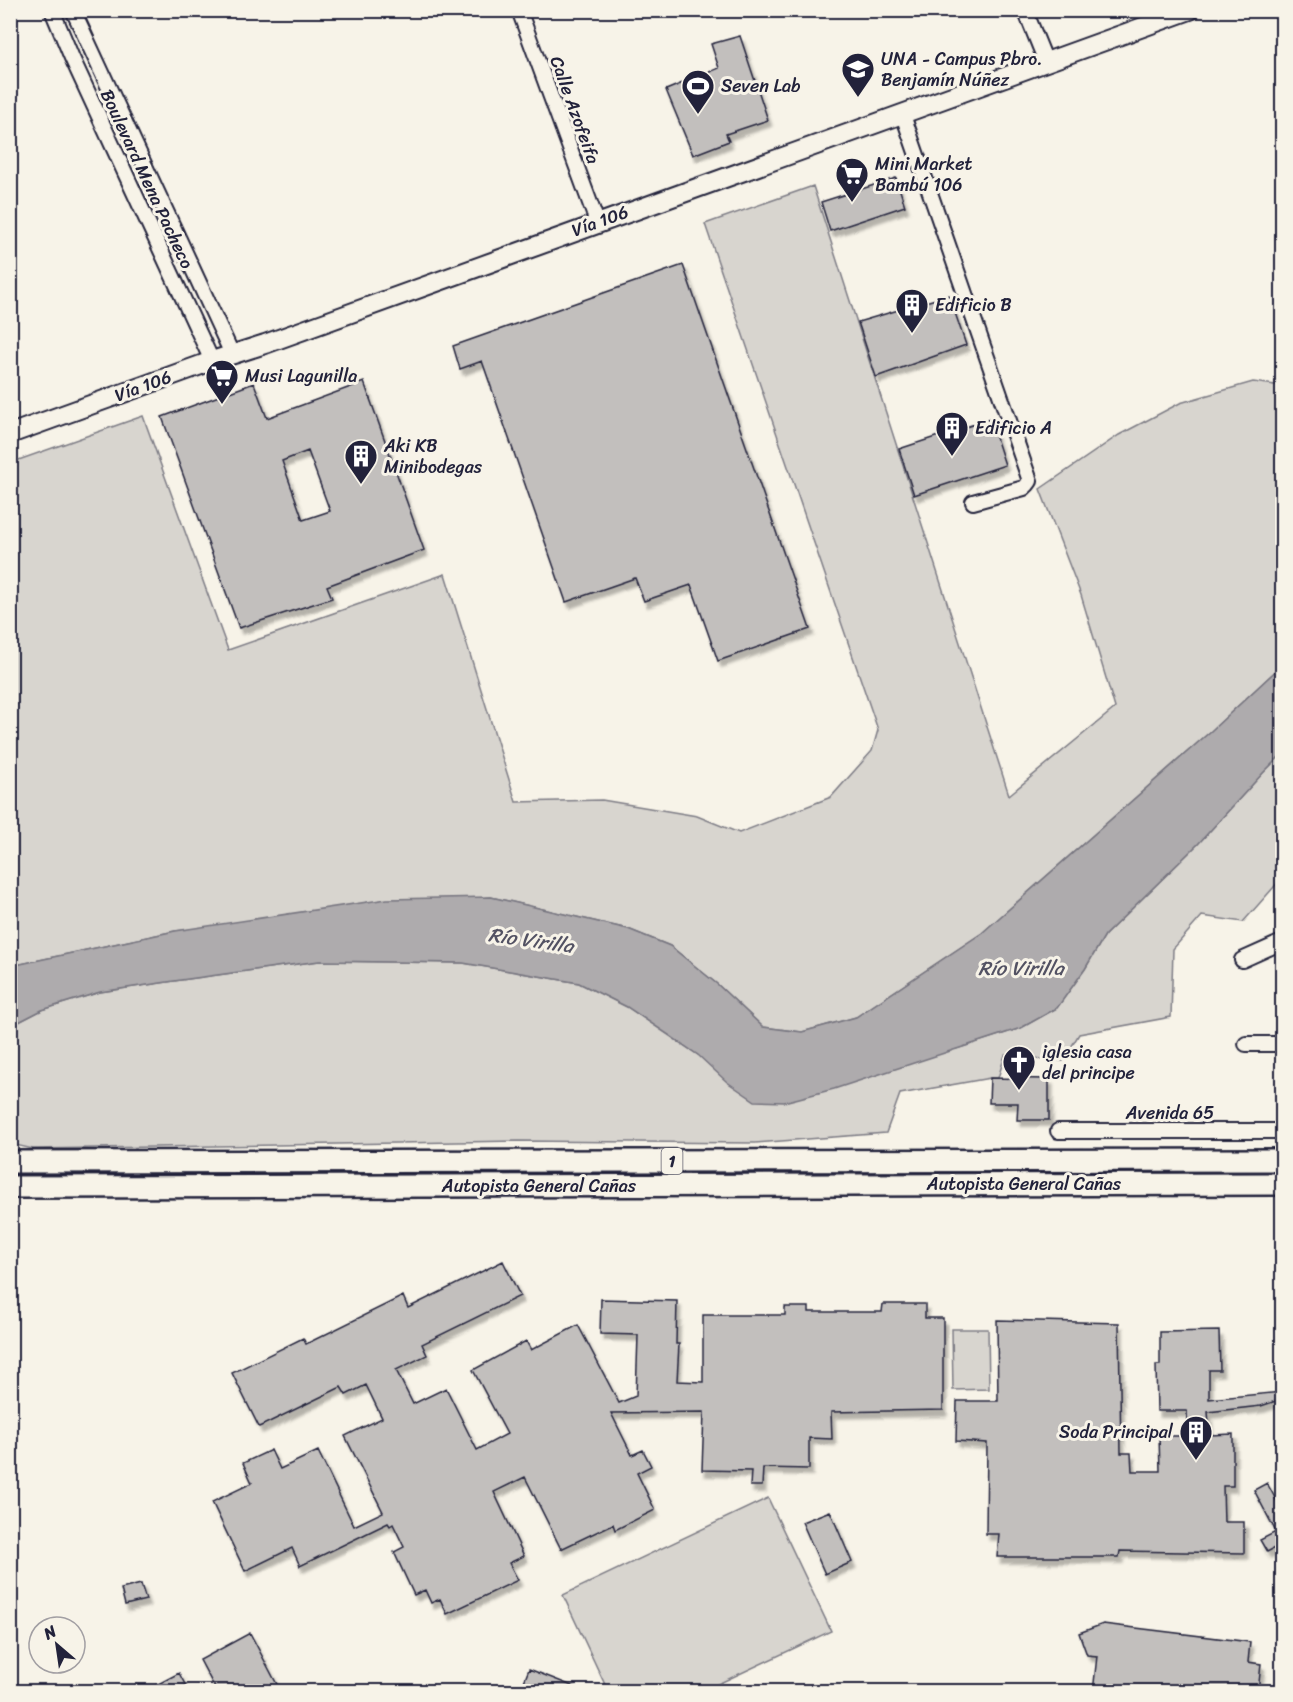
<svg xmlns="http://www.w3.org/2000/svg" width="1293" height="1702" viewBox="0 0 1293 1702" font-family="Sriracha,sans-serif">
<defs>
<filter id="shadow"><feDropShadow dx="3.5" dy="6" stdDeviation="1.5" flood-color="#0004"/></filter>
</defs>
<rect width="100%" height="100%" fill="#f7f3e8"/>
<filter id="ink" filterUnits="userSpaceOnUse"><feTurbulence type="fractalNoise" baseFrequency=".0167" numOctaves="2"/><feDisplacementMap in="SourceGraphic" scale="12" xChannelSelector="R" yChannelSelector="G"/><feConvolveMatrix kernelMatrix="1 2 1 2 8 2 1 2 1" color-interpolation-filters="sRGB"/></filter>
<g filter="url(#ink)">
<!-- green -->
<path fill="#d8d5cf" stroke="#7d7c85" stroke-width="1.5" d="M813,186l196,609 106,-87 -34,-113 -41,-106 79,-54 61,-32 73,-21 29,4v279l-71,66 -229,202 -126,84 -54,15 -39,-5 -46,-43 -47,-38 -42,-17 -137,-32 -316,34 -164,35 -1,-503 133,-47 85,234 217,-76 71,228 86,-2 95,16 42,17 92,-36 41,-46 6,-21 -173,-506z
M1282,754v124l-39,44 -41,-6 -29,33 -2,68 -92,17 -16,27 -58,-6 -7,23h-8l-90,16 -14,39 -131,10 -236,-2 -486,8 -22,-5v-118l31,-16 58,-18 81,-12 138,-19 144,2 116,20 48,24 71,48 258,-6 65,-21 36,-20 28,-39 20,-34 93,-91 65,-71z
M952,1329h36l1,60 -36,1z
M768,1498l63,133 -128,60h-95l-45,-96z"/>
<!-- water -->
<path fill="#aeabad" stroke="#76747f" stroke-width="1.5" d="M1282,665v89l-19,19 -65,71 -93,91 -20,34 -28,39 -36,20 -187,61 -50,13 -29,-1 -28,-19 -29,-27 -29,-20 -42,-28 -48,-24 -116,-20 -144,-2 -138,19 -81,12 -58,18 -31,16v-60l164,-35 212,-32 104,-2 137,32 42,17 47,38 46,43 39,5 54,-15 126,-84 229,-202z"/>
<!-- building -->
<path fill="#c2bfbd" stroke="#22223b" stroke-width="1.5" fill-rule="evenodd" filter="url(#shadow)" d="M740,36l28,84 -42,14 3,7 -36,14 -27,-65 53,-22 -8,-24z
M896,178l9,28 -75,25 -9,-29z
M683,265l127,364 -92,32 -27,-76 -47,16 -9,-23 -69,24 -84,-241 -22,8 -7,-23z
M949,295l17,50 -90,32 -18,-55z
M364,382l60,168 -97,36 5,12 -93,30 -77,-211 92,-34 13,35zM308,451l22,60 -27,9 -21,-59z
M990,419l15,46 -91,30 -15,-46z
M990,1078l59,1v41h-32l1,-17h-29z
M503,1261l17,35 -98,48 5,11 -31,15 17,34 33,-16 31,62 30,-16 -34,-64 53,-29 5,9 47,-25 41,78 17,-7 2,-61 -38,-1 1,-35 76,2 -1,43h3l-2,37 26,1v-67h82v-8h24v5h73l1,-8h42v14h18v92l-112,2 1,27 -23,-1v31l-46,-1 -1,18h-12l1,-15 -49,-1 2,-58 -93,1 21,42 11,-5 8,16 -14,7 18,37 -40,20 -2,-6 -52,25 -36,-72 -31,15 30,64 -15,7 9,17 -71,34 -7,-15 -9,4 -6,-13 -11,5 -20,-43 10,-5 -11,-23 -3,2 -2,-3 -88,43 -8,-18 -47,23 -33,-69 40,-19 -9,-20 28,-13 9,19 38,-18 36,75 29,-14 -38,-76 37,-18 -16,-33 -20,10 -5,-8 -82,40 -27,-54 71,-35 3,6 97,-48 5,12z
M997,1320l122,3 2,130h10l1,18h28l-1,-35h29l-1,-25h-30l-1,-46h4v-33l59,-1 1,39h-11v29l73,-7v7l-21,7 -53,6 2,23 23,-1v52h-10l1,36h20v31l-124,-2 -1,6h-122l2,-23h-13l1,-91 -31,-2 1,-40h41z
M1267,1483l15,28v33l-15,8 -7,-12 16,-8 -22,-42z
M830,1511l22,51 -27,12 -23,-52z
M141,1584l5,16 -21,5 -4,-16z
M1103,1624l147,18 -2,20 13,2 -3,28h-165l4,-36 -10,-1 -8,-22z
M250,1633l31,59h-64l-17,-32z
M529,1669l56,22v1h-65z
M179,1673l10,19h-46z"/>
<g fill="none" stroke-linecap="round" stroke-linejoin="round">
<defs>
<path id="minor" d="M52,10l20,48 140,303
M73,10l159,344
M519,10l78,212
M1025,10l21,52
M903,115l127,366 -3,4 -3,3 -51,14
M1242,960l40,-18
M1246,1044h36
M1058,1131h224"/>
<path id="secondary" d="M10,434l202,-73 53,-17c308,-113 617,-223 925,-334"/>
<path id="trunk" d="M10,1162l1272,-2
M10,1187l1272,-3"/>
</defs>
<!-- minor casing -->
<use href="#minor" stroke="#22223b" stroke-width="18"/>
<!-- secondary casing -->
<use href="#secondary" stroke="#22223b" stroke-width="22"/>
<!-- trunk casing -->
<use href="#trunk" stroke="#22223b" stroke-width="26"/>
<!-- minor -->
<use href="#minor" stroke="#f7f3e8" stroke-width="14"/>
<!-- secondary -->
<use href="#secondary" stroke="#f7f3e8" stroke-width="18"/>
<!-- trunk -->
<use href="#trunk" stroke="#f7f3e8" stroke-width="21"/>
</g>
</g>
<!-- icons -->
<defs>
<symbol id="university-pin" viewBox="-11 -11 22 30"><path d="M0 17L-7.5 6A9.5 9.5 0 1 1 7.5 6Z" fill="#22223b" stroke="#f7f3e8"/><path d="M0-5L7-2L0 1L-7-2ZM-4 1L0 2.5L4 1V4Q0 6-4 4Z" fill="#fff"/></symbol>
<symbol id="stadium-pin" viewBox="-11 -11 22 30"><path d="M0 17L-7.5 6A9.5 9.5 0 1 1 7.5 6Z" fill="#22223b" stroke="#f7f3e8"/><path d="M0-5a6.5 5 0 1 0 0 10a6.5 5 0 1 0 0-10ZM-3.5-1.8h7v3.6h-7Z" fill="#fff"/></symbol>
<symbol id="supermarket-pin" viewBox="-11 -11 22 30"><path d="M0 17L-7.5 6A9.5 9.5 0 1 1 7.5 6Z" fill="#22223b" stroke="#f7f3e8"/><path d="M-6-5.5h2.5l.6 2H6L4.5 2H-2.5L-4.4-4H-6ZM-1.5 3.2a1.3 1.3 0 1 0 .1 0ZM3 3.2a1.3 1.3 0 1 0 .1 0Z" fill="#fff"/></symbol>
<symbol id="building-pin" viewBox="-11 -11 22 30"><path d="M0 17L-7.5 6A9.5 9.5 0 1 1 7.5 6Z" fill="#22223b" stroke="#f7f3e8"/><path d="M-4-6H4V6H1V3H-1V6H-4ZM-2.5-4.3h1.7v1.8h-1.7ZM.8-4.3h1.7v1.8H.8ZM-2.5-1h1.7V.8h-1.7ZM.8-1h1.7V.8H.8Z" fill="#fff"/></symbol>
<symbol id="church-pin" viewBox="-11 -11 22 30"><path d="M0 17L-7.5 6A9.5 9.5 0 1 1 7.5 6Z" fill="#22223b" stroke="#f7f3e8"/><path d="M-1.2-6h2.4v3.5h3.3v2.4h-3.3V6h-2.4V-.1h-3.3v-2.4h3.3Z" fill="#fff"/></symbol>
</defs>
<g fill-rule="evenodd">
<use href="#university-pin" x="839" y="50" width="38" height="52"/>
<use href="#stadium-pin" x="679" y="67" width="38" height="52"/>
<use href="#supermarket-pin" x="833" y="155" width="38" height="52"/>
<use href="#building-pin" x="893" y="286" width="38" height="52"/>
<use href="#supermarket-pin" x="203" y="357" width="38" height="52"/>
<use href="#building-pin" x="933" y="409" width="38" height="52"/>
<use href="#building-pin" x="342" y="437" width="38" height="52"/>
<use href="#church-pin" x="1000" y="1043" width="38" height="52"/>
<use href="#building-pin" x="1177" y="1413" width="38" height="52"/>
</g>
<g text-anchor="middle" stroke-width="6" stroke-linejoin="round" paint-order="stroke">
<!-- shield labels -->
<rect fill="#f7f3e8" stroke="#62616f" stroke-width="1.5" x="661.5" y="1148" width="21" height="26" rx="4.5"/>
<g font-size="16" font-weight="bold" fill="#22223b">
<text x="672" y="1167">1</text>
</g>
<!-- poi labels -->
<g font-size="18" fill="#22223b" stroke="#f7f3e8" text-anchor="start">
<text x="881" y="65">UNA - Campus Pbro.<tspan x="881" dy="21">Benjamín Núñez</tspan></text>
<text x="721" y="92">Seven Lab</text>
<text x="875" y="170">Mini Market<tspan x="875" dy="21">Bambú 106</tspan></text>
<text x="935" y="311">Edificio B</text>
<text x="245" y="382">Musi Lagunilla</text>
<text x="975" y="434">Edificio A</text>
<text x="384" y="452">Aki KB<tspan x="384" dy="21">Minibodegas</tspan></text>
<text x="1042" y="1058">iglesia casa<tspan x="1042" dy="21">del principe</tspan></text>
<text x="1173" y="1438" text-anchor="end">Soda Principal</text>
</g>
<!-- street labels -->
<g font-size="18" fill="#22223b" stroke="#f7f3e8">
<text transform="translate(575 110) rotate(70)" y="6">Calle Azofeifa</text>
<text transform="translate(147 179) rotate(65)" y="6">Boulevard Mena Pacheco</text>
<text transform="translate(600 221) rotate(-20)" y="6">Vía 106</text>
<text transform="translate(143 386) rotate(-20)" y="6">Vía 106</text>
<text x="1170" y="1119">Avenida 65</text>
<text x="1024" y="1190">Autopista General Cañas</text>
<text x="539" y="1192">Autopista General Cañas</text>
</g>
<!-- water labels -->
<g font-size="20" font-style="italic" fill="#535263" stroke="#f7f3e8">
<text transform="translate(531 940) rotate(8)" y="7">Río Virilla</text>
<text x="1021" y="975">Río Virilla</text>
</g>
</g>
<!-- margin -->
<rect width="1293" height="1702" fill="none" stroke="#f7f3e8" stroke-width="36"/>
<rect x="18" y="18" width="1257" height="1666" fill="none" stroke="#22223b" stroke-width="2" filter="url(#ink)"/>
<!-- north arrow -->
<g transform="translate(57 1645) rotate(331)"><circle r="28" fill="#f7f3e8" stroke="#a29fa3" stroke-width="1.5"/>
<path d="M0-4.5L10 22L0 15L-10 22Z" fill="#22223b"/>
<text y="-9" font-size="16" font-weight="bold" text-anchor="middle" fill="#22223b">N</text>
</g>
</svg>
